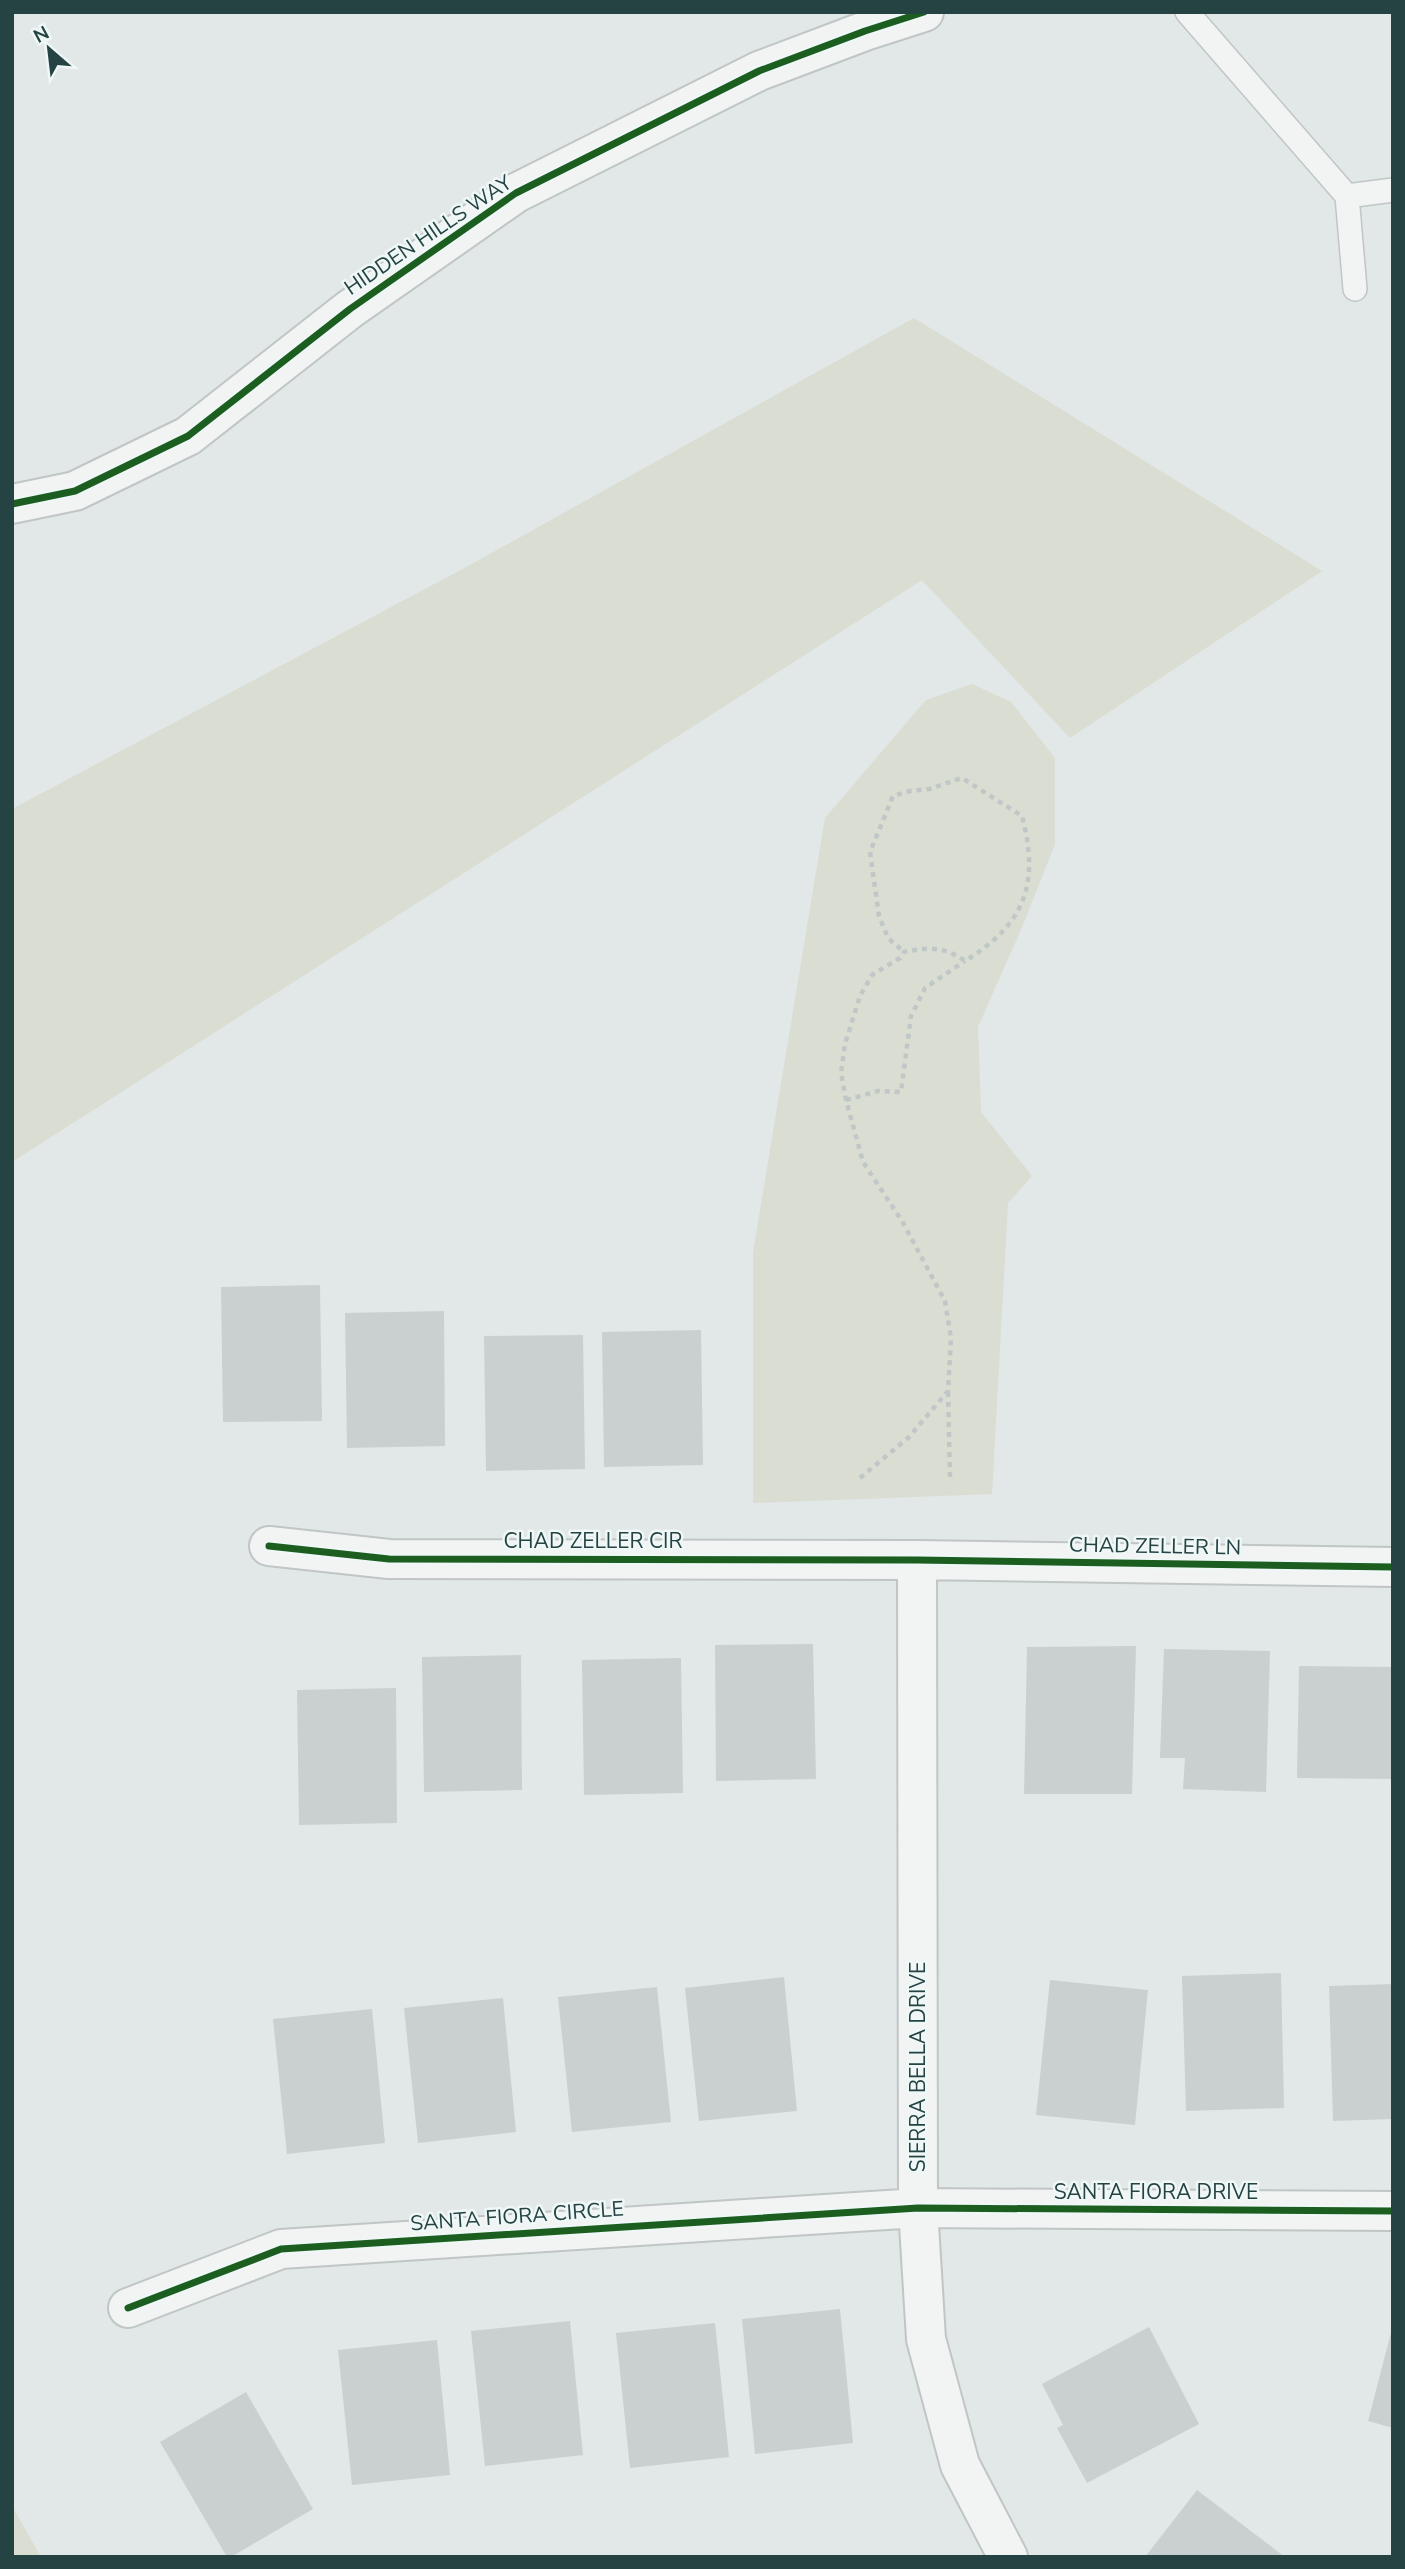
<svg xmlns="http://www.w3.org/2000/svg" width="1405" height="2569" viewBox="0 0 1405 2569" font-family="'Nunito Sans',sans-serif">
<rect width="100%" height="100%" fill="#e2e7e7"/>
<!-- green -->
<path fill="#daddd2" d="M914,318l408,253 -252,167 -148,-158 -910,582v-353l460,-245z
M972,684l39,18 44,56v86l-32,81 -45,102 3,85 51,64 -24,27 -16,291 -239,9v-250l72,-435 101,-118z
M12,2506l29,51h-29z"/>
<!-- building -->
<path fill="#cad0d0" d="M320,1285l2,136 -99,1 -2,-135z
M444,1311l1,135 -98,2 -2,-135z
M701,1330l2,135 -99,2 -2,-135z
M583,1335l2,134 -99,2 -2,-135z
M813,1644l3,135 -100,2 -1,-136z
M1136,1646l-4,148h-108l3,-147z
M1164,1649l106,2 -4,141 -83,-3 2,-31h-25z
M521,1655l1,135 -98,2 -2,-135z
M681,1658l2,135 -99,2 -2,-135z
M1299,1666l94,1v112l-96,-1z
M396,1688l1,135 -98,2 -2,-135z
M1281,1973l3,135 -98,3 -4,-135z
M784,1977l13,134 -98,10 -14,-133z
M1050,1980l98,10 -13,135 -99,-10z
M1393,1984v135l-60,2 -4,-135z
M657,1987l14,135 -99,10 -14,-135z
M503,1998l13,134 -98,11 -14,-135z
M372,2009l13,134 -98,11 -14,-135z
M840,2309l13,134 -98,11 -13,-135z
M570,2321l13,134 -98,11 -14,-135z
M715,2323l14,134 -99,11 -14,-135z
M1149,2327l50,97 -112,59 -30,-55 6,-3 -21,-41z
M1392,2329h1v99l-25,-7z
M437,2340l13,135 -98,10 -14,-135z
M246,2392l67,117 -82,48h-4l-67,-115z
M1197,2490l88,67h-140z"/>
<g fill="none" stroke-linecap="round" stroke-linejoin="round">
<defs>
<path id="lane" d="M1187,12l160,184 46,-6
M1347,196l8,93"/>
<path id="street" d="M12,504l63,-13 113,-55 162,-127 166,-116 243,-122 106,-40 59,-19
M269,1546l120,13 528,1 476,7
M917,1560l1,648 8,131 34,126 48,92
M128,2308l153,-59 637,-41 475,3"/>
</defs>
<!-- lane casing -->
<use href="#lane" stroke="#c0c5c5" stroke-width="26"/>
<!-- street casing -->
<use href="#street" stroke="#c0c5c5" stroke-width="42"/>
<!-- path -->
<path stroke="#bfc7c7" stroke-width="4.5" stroke-dasharray="5 5" stroke-linecap="butt" d="M846,1100l32,-9 23,1 10,-76 14,-28 40,-27
M948,1392l2,86
M860,1478l49,-41 39,-46 3,-53 -6,-37 -43,-80 -39,-59 -17,-62 -5,-27 4,-29 15,-48 12,-21 28,-17 4,-6c25,-5 39,-6 61,9 60,-37 75,-77 57,-145l-60,-38 -33,11 -19,2 -17,5 -23,56 9,64 9,22 16,14"/>
<!-- lane -->
<use href="#lane" stroke="#f2f4f4" stroke-width="23"/>
<!-- street -->
<use href="#street" stroke="#f2f4f4" stroke-width="38"/>
<defs>
<path id="cycleway" d="M12,504l63,-13 113,-55 162,-127 166,-116 243,-122 106,-40 59,-19
M269,1546l120,13 528,1 476,7
M128,2308l153,-59 637,-41 475,3"/>
</defs>
<!-- cycleway casing -->
<use href="#cycleway" stroke="#eff7f7" stroke-width="11"/>
<!-- cycleway -->
<use href="#cycleway" stroke="#1b5e20" stroke-width="7"/>
</g>
<g text-anchor="middle" stroke-width="5" stroke-linejoin="round" paint-order="stroke">
<!-- street labels -->
<g font-size="21" fill="#264343" stroke="#eff7f7">
<text transform="translate(428 235) rotate(-34)" y="7">HIDDEN HILLS WAY</text>
<text x="593" y="1548">CHAD ZELLER CIR</text>
<text transform="translate(1155 1546) rotate(1)" y="7">CHAD ZELLER LN</text>
<text transform="translate(918 2067) rotate(-90)" y="7">SIERRA BELLA DRIVE</text>
<text x="1156" y="2199">SANTA FIORA DRIVE</text>
<text transform="translate(517 2216) rotate(-4)" y="7">SANTA FIORA CIRCLE</text>
</g>
</g>
<!-- border -->
<rect width="1405" height="2569" fill="none" stroke="#264343" stroke-width="28"/>
<!-- north arrow -->
<g transform="translate(49 49) rotate(332)" stroke="#eff7f7" stroke-width="5" paint-order="stroke">
<path d="M0-5L12 26L0 18L-12 26Z" fill="#264343"/>
<text y="-10" font-size="19" font-weight="bold" text-anchor="middle" fill="#264343">N</text>
</g>
</svg>
